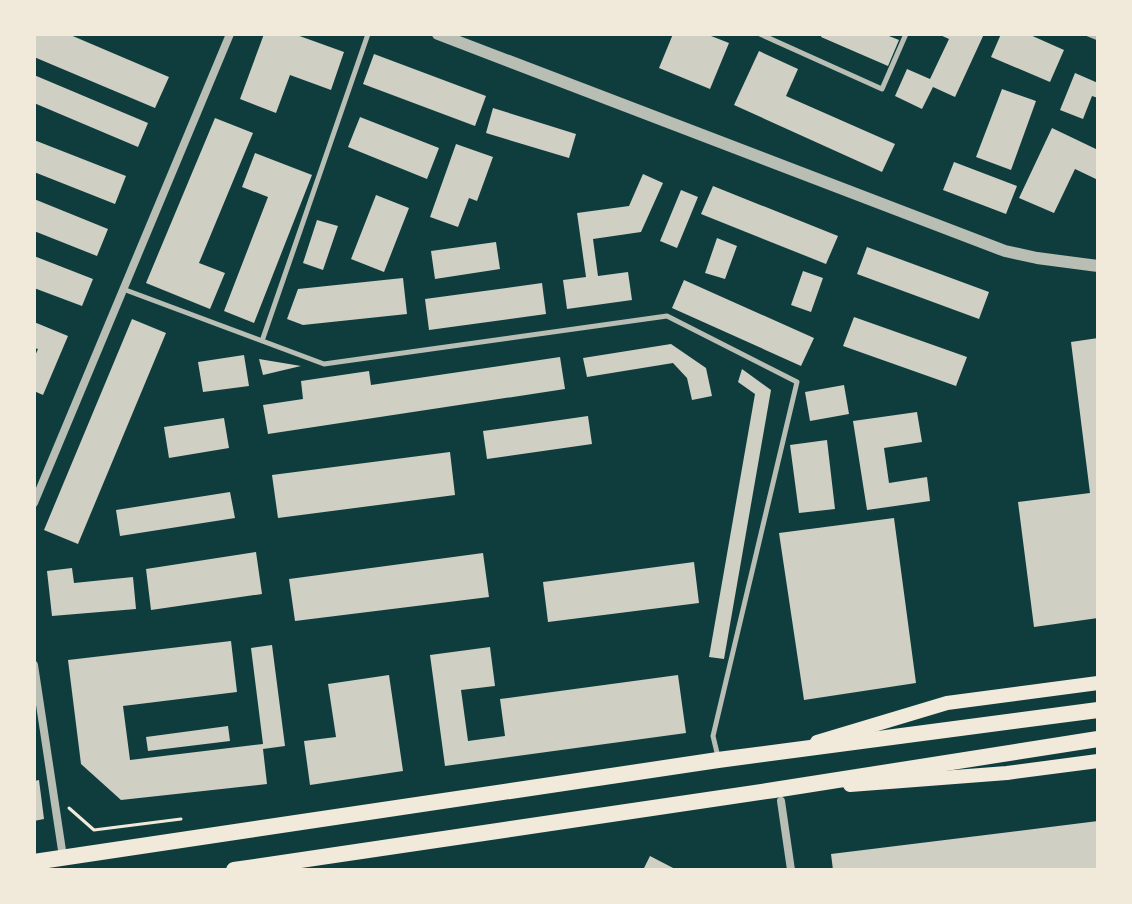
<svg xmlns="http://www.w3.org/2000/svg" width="1132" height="904" viewBox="0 0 1132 904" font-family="'Public Sans',sans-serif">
<rect width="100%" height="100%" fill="#0f3d3e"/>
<!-- building -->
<path fill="#cfcfc3" d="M34,34h34l101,43 -14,31 -121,-51z
M264,34h30l50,18 -13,38 -41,-15 -14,38 -36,-14z
M673,34h33l23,9 -19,46 -51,-21z
M822,34h62l15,6 -11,26 -67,-29z
M938,34h46l-29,63 -22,-10 -11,22 -27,-13 12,-27 23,10 19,-40z
M1001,34h27l36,16 -14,32 -59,-25z
M759,51l39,18 -12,27 109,48 -13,28 -148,-67z
M374,54l112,42 -11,30 -112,-42z
M1075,73l23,10v15l-6,-2 -9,23 -23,-9z
M34,75l114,48 -10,24 -104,-44z
M1002,89l34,12 -25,69 -35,-13z
M493,108l83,26 -7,24 -83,-25z
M360,117l79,31 -12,31 -79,-32z
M215,118l38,15 -54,130 26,10 -15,36 -64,-26z
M1052,128l46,22v30l-23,-11 -21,44 -35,-15z
M34,140l92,36 -11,28 -81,-32z
M456,144l37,13 -16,44 -8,-3 -11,29 -28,-10z
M255,153l57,22 -58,148 -30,-12 44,-114 -26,-10z
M954,162l63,24 -11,28 -63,-24z
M643,174l20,9 -22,49 -48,7 5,37 30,-4 4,28 -65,9 -4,-29 23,-3 -9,-64 52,-7z
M713,186l125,50 -12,28 -125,-50z
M681,190l17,7 -21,51 -17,-7z
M376,195l33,13 -25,64 -33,-13z
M34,199l74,30 -11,27 -63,-25z
M317,220l21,6 -15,44 -20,-7z
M717,238l20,8 -12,33 -20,-6z
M496,242l4,27 -65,10 -4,-28z
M867,247l122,45 -10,27 -122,-45z
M34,256l59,23 -11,27 -48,-18z
M803,271l20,7 -12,34 -20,-7z
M403,278l4,36 -104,11 -16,-6 11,-30z
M684,280l130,58 -13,28 -129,-58z
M542,283l4,31 -117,16 -4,-31z
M854,317l113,40 -11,29 -113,-40z
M132,319l34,14 -88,211 -34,-14z
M34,322l34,14 -25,59 -9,-4v-33l4,-9 -4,-1z
M1098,338v280l-64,9 -16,-125 72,-9 -19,-151z
M671,344l35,24 6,28 -20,4 -5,-22 -14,-15 -86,14 -4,-19z
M244,355l5,31 -46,6 -5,-30z
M560,357l5,32 -297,45 -5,-29 40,-6 -2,-18 68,-10 2,14z
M259,359l42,7 -38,9z
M742,369l29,21 -47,269 -15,-2 46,-263 -17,-12z
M844,385l5,29 -39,7 -5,-29z
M917,412l5,30 -38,6 5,35 38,-6 3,24 -63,9 -14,-89z
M588,416l4,28 -105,15 -4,-28z
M224,418l5,30 -60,10 -5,-31z
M827,440l8,69 -36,4 -9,-68z
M450,452l5,43 -177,23 -6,-43z
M230,492l5,26 -115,18 -4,-26z
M894,518l22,165 -112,17 -25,-167z
M256,552l6,42 -111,16 -5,-41z
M483,553l6,44 -194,24 -6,-42z
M694,562l5,41 -151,19 -5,-40z
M72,568l2,15 59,-6 3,32 -84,7 -5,-45z
M231,641l6,51 -114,14 7,54 133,-16 -12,-96 21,-3 13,101 -22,3 4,35 -146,16 -40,-36 -13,-104z
M490,647l5,39 -34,4 7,51 37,-5 -5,-37 178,-24 8,58 -241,33 -15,-111z
M389,675l14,96 -93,14 -6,-44 32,-4 -8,-53z
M228,726l2,15 -82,10 -2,-14z
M39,780l5,39 -10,2v-40z
M1098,821v49h-265l-2,-16z
M650,856l27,14h-34z"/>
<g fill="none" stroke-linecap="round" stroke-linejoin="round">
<!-- path -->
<path stroke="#f1e9da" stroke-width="3" d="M69,808l25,22 87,-11"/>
<!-- service -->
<path stroke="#b8beb3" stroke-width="5" d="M760,34l122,55 24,-55
M1088,34l10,4
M123,289l201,75 343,-48 130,66 -84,354 5,21
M262,341l106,-307"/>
<!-- minor -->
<path stroke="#b8beb3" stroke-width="8" d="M34,503l196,-469
M34,665l29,192
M781,801l10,69"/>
<!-- tertiary -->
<path stroke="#b8beb3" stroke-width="12" d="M438,34l567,217 32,7 61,8"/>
<!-- secondary -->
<path stroke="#f1e9da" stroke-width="14" d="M817,742l130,-39 151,-20
M850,785l157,-12 91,-12"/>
<!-- primary -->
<path stroke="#f1e9da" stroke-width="16" d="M34,862l684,-102 380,-50
M234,870l540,-80 324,-51"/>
</g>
<!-- border -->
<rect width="1132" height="904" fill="none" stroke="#f1e9da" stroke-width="72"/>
</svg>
